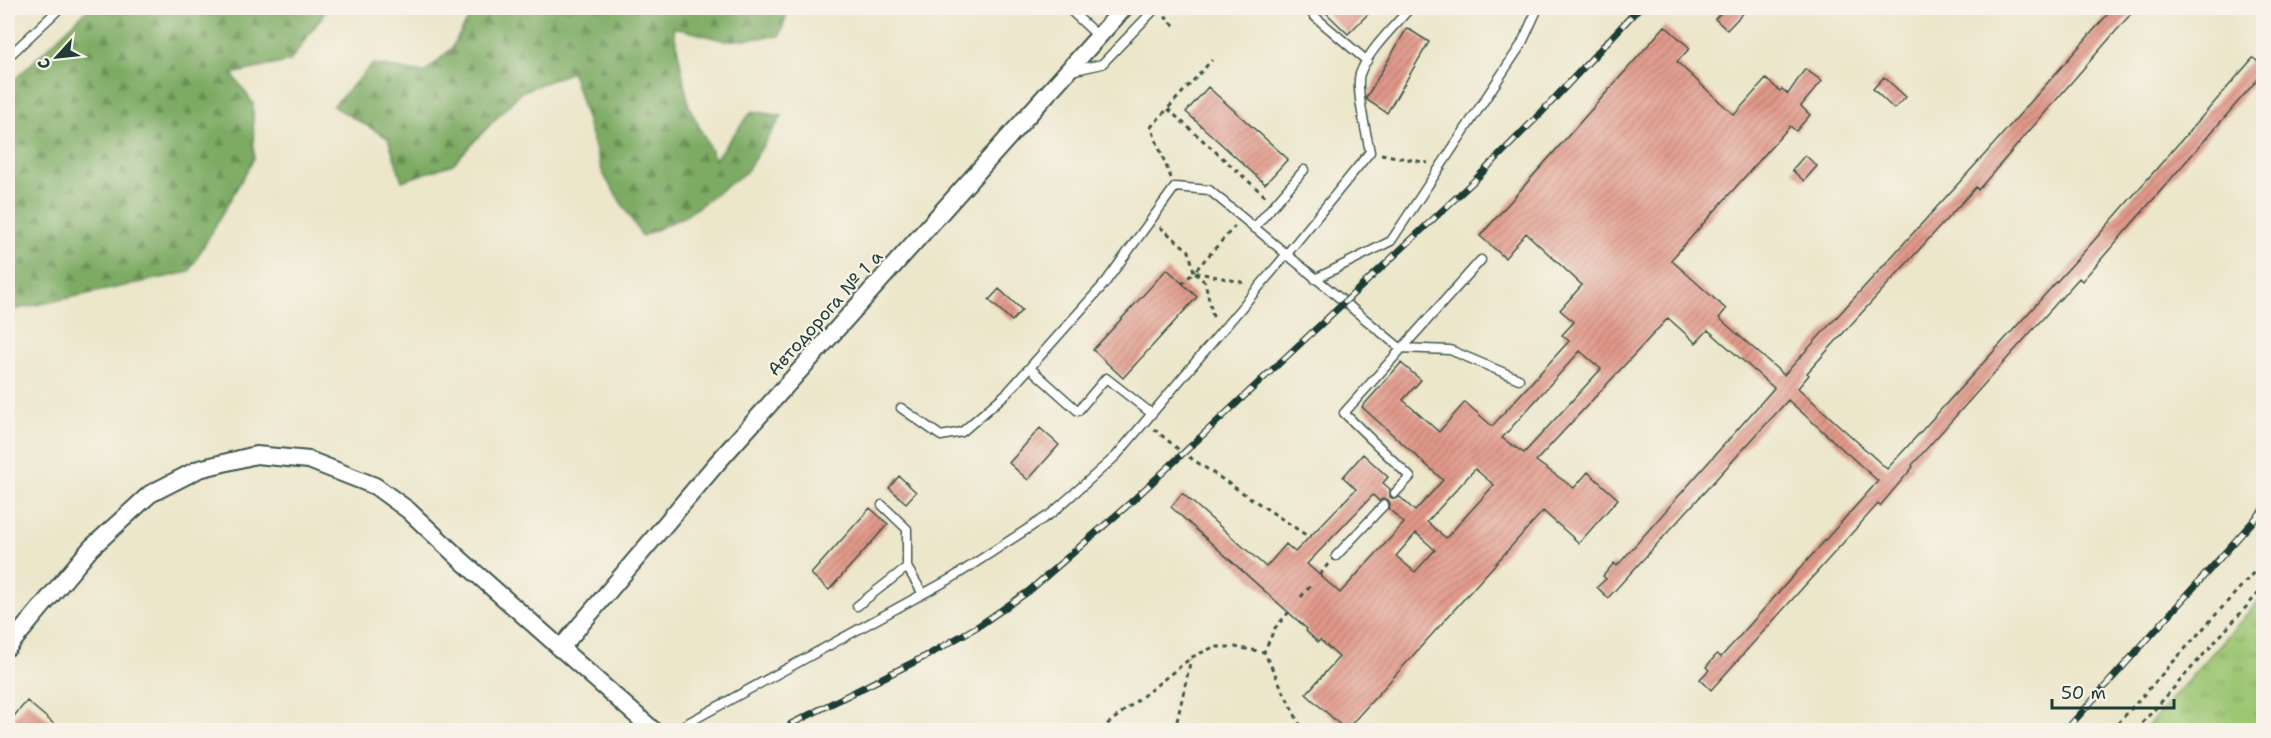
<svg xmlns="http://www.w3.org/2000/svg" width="2271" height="738" viewBox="0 0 2271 738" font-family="'Shantell Sans',sans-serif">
<defs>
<pattern id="grass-tufts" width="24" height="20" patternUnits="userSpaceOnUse" patternTransform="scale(1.5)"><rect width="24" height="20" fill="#9cc672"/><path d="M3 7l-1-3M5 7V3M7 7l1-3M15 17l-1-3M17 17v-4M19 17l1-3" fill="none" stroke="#7fa25e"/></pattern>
<pattern id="forest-firs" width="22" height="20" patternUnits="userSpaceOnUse" patternTransform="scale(1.5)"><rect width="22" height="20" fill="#7dab64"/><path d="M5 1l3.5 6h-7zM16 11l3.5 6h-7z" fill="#668c53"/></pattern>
<pattern id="building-hatch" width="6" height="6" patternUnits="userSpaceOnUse" patternTransform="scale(1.5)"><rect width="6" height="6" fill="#e19889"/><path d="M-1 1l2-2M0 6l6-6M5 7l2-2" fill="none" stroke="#b67d71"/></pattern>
</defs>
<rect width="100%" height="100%" fill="#f7f3e8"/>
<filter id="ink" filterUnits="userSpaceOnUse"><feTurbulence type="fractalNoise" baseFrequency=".0167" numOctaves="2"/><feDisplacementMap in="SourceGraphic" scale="12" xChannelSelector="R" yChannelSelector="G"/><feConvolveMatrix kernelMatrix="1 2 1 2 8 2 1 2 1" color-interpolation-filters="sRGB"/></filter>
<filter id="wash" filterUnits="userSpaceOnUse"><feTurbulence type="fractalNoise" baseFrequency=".008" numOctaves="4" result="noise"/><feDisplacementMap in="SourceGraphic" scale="24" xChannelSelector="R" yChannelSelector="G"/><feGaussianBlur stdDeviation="1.35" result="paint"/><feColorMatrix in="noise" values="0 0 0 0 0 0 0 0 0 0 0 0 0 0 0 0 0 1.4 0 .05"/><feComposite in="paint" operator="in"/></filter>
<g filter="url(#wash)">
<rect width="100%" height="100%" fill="#ece6ca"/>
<!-- grass -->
<path fill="url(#grass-tufts)" stroke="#5e8253" stroke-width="1.5" d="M2263,596v134h-119z"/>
<!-- forest -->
<path fill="url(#forest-firs)" stroke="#4e744c" stroke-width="1.5" d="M89,8h239l-38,53 -58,13 21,29 1,55 -65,114 -181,39v-225z
M475,8h314l-9,28 -54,5 -53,-14 16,79 26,53 37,-48 30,5 -36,56 -59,43 -45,21 -39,-62 -31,-102 -51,20 -68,72 -51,17 -14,-43 -55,-32 40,-42 51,9 27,-24z"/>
<g id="blocks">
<!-- building -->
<path fill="url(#building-hatch)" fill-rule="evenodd" d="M1321,8h53l-26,26z
M1725,8h23l-21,22 -12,-11z
M2113,8h23l-158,182 -2,-3 -169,186 2,2 -11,13 89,81 203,-224 163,-187 11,8v6l-161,185 -21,24 -3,-3 -167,187 1,2 -33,39 -2,-2 -167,186 -11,-11 9,-9 -3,-3 11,-13 4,3 157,-176 -90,-81 -180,198 -11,-11 9,-8 -3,-3 11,-13 3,3 157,-178 -66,-58 -12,13 -28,-25 -132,143 38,27 14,-16 30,27 -39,44 -36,-32 -197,219 -40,-36 33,-37 -19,-17 -2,2 -12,-11 1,-2 -136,-122 11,-14 84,74 20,-23 9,8 61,-63 -13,-12 20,-23 25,23 -5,6 7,6v8l4,2 6,-2 15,14 28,-31 -81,-73 39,-44 20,17 -18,20 36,32 26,-30 27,24 77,-85 -7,-6 12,-13 -14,-12 22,-25 -56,-52 -21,25 -25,-22 185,-210 25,22 -13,14 57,53 32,-36 14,12 2,-2 6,5 17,-25 17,12 -21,25 9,9 -14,16 -6,-5 -119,134 55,49 -7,9 65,57 202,-222zM1580,351l21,18 -77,84 -22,-15zM1475,469l19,16 -48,53 -19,-16zM1373,495l6,6 4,-2 5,1 2,4 -1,5 15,14 -64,70 -33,-29zM1416,533l19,17 -20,22 -19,-16z
M1407,28l22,14 -42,71 -20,-13 -1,-2z
M1884,77l22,20 -12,12 -21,-20z
M1208,87l80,72 -23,25 -79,-72z
M1805,155l12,11 -13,15 -12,-11z
M1167,269l30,28 -74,81 -30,-28z
M999,289l23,21 -10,11 -23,-21z
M1040,428l19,17 -31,35 -19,-17z
M899,476l17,16 -10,11 -17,-15z
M870,508l18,16 -59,66 -18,-16z
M27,701l34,29h-53v-7z"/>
</g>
</g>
<g filter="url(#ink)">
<use href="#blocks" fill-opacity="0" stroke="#3e564a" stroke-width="1.5"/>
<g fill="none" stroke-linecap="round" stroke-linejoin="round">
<defs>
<path id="service" d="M1068,8l30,28
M1313,15l54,46
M8,57l52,-49
M1071,71l31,-7 50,-52v-4
M1254,228l50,-58
M1315,279l76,-38 130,-196 17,-37
M1030,368l48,43 28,-33 45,35
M901,408l40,28 21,-4 46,-40 97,-109 70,-96 34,3 191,158 50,2 69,29
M1395,493l15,-16 -66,-64 137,-153
M882,505l25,24v38l16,27
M1336,556l48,-51
M857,606l50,-39
M675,730l277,-152 100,-65 64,-57 170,-201 84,-103c-3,-16 -15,-64 -10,-78 9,-25 33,-46 50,-66"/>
<path id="minor" d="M8,647l83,-99 59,-54 49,-25 57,-14 53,5 66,26 33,24 53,50 192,170
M560,649l157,-186 407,-455"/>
</defs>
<!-- service casing -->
<use href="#service" stroke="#3e564a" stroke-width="11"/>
<!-- minor casing -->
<use href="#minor" stroke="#3e564a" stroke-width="20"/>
<!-- path -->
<path stroke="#3e564a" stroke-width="3" stroke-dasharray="4.5 4.5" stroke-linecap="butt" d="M1172,8l-6,10 9,8
M1168,109l98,88
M1381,154l47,9
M1171,178l-20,-51 61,-67
M1160,227l29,24 5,21 41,-46
M1195,273l10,9 9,39
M1182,284l12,-12 52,11
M1154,429l29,24 126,84
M1320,575l8,-11
M1301,597l11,-13
M1289,612l-14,16 -11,24 37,75 3,3
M1100,730l92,-73 22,-10h21l29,5
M1175,730l16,-71
M2112,730l152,-169
M2136,730l128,-143"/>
<!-- service -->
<use href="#service" stroke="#fff" stroke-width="8"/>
<!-- minor -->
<use href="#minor" stroke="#fff" stroke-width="16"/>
<defs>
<path id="rail" d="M791,724l137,-69 52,-30 49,-34 100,-87 346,-324 65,-66 99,-106
M2066,730l198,-221"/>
</defs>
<!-- rail casing -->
<use href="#rail" stroke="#1f3d34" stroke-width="7"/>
<!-- rail -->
<use href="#rail" stroke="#f7f3e8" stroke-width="4.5" stroke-dasharray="14" stroke-linecap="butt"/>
</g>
</g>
<g text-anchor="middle" stroke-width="4.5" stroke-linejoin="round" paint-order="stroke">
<!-- street labels -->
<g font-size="18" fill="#1f3d34" stroke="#f7f3e8">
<text transform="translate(825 313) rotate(-48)" y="6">Автодорога № 1 а</text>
</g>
</g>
<!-- margin -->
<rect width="2271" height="738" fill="none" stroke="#f7f3e8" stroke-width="30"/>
<!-- north arrow -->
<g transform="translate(57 57) rotate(243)" stroke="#f7f3e8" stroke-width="4.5" paint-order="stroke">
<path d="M0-4.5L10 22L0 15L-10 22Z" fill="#1f3d34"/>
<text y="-9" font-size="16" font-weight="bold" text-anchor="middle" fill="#1f3d34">С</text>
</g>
<!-- scale -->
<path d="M2052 699v9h122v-9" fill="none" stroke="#1f3d34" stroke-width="3"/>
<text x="2061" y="699" font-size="18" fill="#1f3d34" stroke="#f7f3e8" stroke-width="4.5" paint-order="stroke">50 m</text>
</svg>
